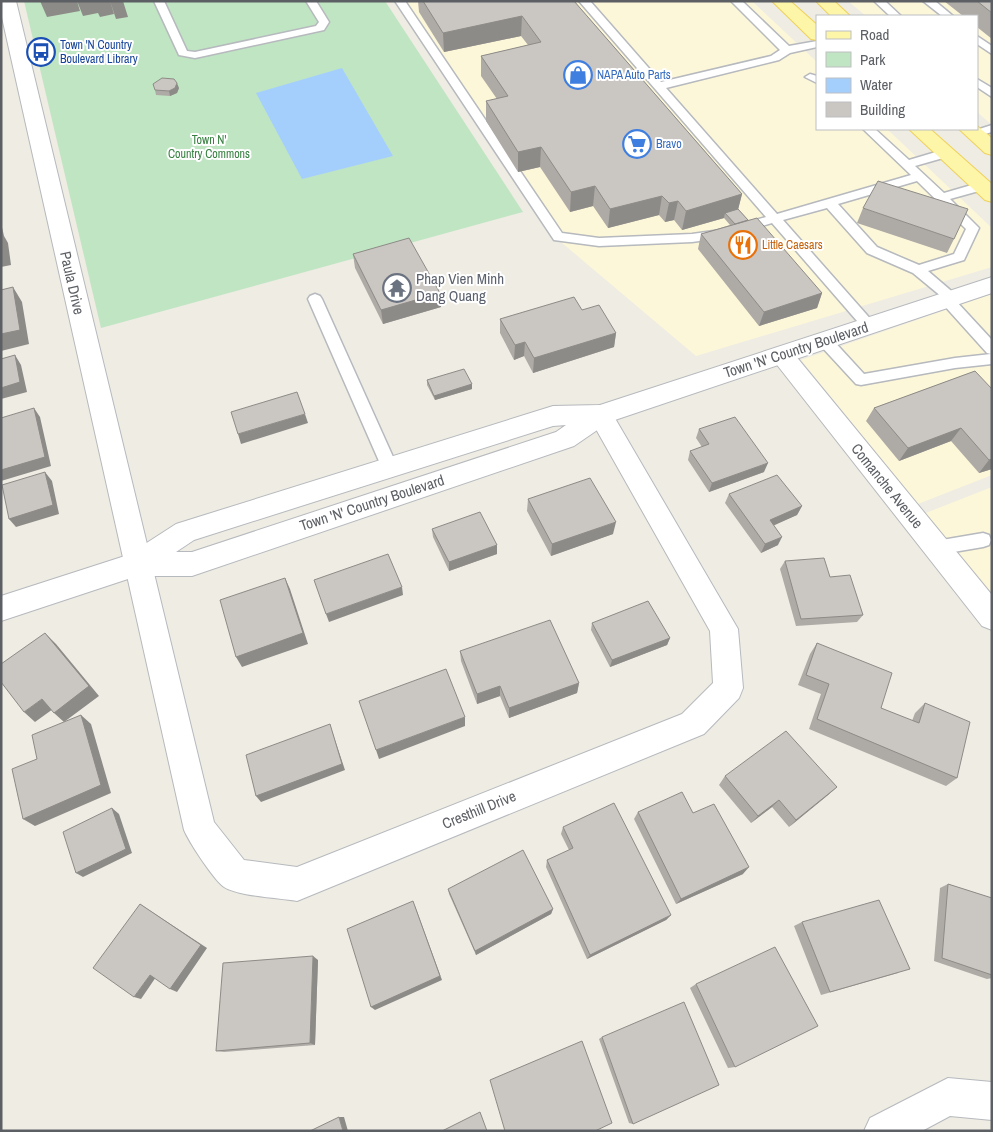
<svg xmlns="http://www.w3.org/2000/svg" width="993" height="1132" viewBox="0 0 993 1132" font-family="'Archivo Narrow',sans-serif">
<rect width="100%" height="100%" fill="#eeece3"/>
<!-- commercial -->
<path fill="#fdf7d9" d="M394,1h358l65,61v67h70l105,99v39l-296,89 -141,-119z
M848,1h144v124l-15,-13v-96h-111z
M992,294v181l-74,29 -117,-144z
M992,487v129l-74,-100z"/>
<!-- green -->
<path fill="#c0e5c3" d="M24,1h361l138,211 -422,116z"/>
<!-- water -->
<path fill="#a4cffd" d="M342,68l51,88 -91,23 -46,-86z"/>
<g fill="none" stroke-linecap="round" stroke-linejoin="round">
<defs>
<path id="service" d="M154,1h10l23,50 8,1 121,-26 3,-4 -13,-21h10l13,21 -5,8 -129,28 -16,-3z
M395,1h10l157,232 37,5 93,-4 29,-4 45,-13 -187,-216h11l71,81 110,-26 9,-6 -49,-49h11l47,45 28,-5v6l-27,6 -11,7 -113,28 111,126 134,-39 -48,-46h12l34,31 37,-11 4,1 2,3 -2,3 -35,10 29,27 38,-11 6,4 -2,3 -36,10 29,29 -15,32 -36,11 28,24 2,3 -2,3 36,39v24l-37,4 -94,17 -5,-1 -36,-39 -2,-4 2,-4h10l34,37 91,-16 36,-4 -4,-1 -45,-50 -2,-3 2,-3 -29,-24 -46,-20 -40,-45 -44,12 91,103 2,3 -2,3h-10l-92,-106 -51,15 -29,4 -93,4 -45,-6zM917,181l49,48 -12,25 -35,11 -42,-18 -39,-43z
M874,1h11l16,15h-11z
M923,1h12l18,15h-11z
M977,36l15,10v8l-15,-10z
M810,74l7,2v7l-12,-6z
M977,79l15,9v9l-15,-10z
M992,125v7l-18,5 -6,-3 2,-2z
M315,294l5,2 2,3 76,169 -3,4 -5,2 -5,-2 -3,-4 -74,-169 2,-3z
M983,533l6,2 2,5 -2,5 -6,2 -47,8 -6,-2 -2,-5 2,-5 6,-2z"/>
<path id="minor" d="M1,1h15l198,821 30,38 53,7 385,-153 31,-31 -3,-52 -122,-216 3,-7 9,-3 9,3 129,221 5,59 -4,10 -35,36 -407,167c-17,-3 -60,-5 -73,-14 -10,-7 -35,-45 -40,-57l-183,-817z
M782,346l8,3 202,246v35l-10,-4 -208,-265 -4,-6 4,-6z
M948,1078l44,4v38l-42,-4 -28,15h-58l6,-13z"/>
<path id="tertiary" d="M992,277v16l-383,129 -35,24 -382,130h-55l-136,45v-25l127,-41 48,-31 377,-118 47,-1zM566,425l-10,7 -364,120h-16l18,-12 359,-114z"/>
<path id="primary" d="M772,1h18l27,24v15l-6,-1z
M816,1h18l16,15h-19z
M977,126l15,12v17l-7,-2 -26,-24h18z
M909,129h21l62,55v18l-7,-2z"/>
</defs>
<!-- service casing -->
<use href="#service" stroke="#b6b9bd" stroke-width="3"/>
<!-- minor casing -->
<use href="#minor" stroke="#b6b9bd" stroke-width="2"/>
<!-- tertiary casing -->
<use href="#tertiary" stroke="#b6b9bd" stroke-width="2"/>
<!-- primary casing -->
<use href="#primary" stroke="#eed15c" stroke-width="2"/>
<!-- service -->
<use href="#service" fill="#fff" fill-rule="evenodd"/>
<!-- minor -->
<use href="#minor" fill="#fff" fill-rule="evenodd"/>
<!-- tertiary -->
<use href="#tertiary" fill="#fff" fill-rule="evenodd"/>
<!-- primary -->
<use href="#primary" fill="#fdf6a9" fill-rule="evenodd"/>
</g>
<!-- wall -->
<path fill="#aeaaa6" d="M418,1h156l168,193 -4,15 10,11 74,73 -5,15 -58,18 -61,-77 3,-15 29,-9 -6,-7 -42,12 -8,-10 -9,2 -6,-7 -51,13 -15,-22 -23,6 -30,-45 -22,5 -32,-51v-20l11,-2 -16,-23v-20l47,-11 -7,-9 -77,16 -25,-40z
M944,1h48v38l-15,-12v-11h-14z
M179,88l-2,5 -7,3 -14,-1 -1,-5z
M863,208l91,31 -7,14 -90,-30z
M353,254l87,39 1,14 -58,17 -28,-56z
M582,310l34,23 -2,14 -81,26 -9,-17 -10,4 -14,-27v-14z
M975,371l17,98 -13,4 -28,-32 -52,20 -33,-40 8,-13z
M427,380l45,4v5l-37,11 -8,-15z
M699,429l65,43 -55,20 -21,-32 2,-9 12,-4 -6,-9z
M729,494l73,12 -5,9 -24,10 5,20 -17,8 -36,-50z
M528,499l85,35 -62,22 -24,-45z
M432,529l65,25 -48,17 -16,-34z
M785,561l78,54 -6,7 -61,4 -16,-57z
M592,623l78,15 -3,7 -57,22 -19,-37z
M817,643l64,65 31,13 3,-8 10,-10 32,75 -11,8 -137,-57 12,-35 -23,-9 12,-31z
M460,651l119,32 -2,10 -68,25 -9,-22 -23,8 -16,-43z
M725,776l112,11 -9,8 -39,32 -17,-20 -21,16 -32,-38z
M638,812l55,1 50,61 -67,30 -42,-85z
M563,827l108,88 -5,5 -79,39 -41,-92 1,-7 22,-10 -8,-16z
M948,884l44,14v80l-5,1 -53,-18 6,-73z
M448,889l105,20 -2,5 -75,41 -27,-61z
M802,922l96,51 -77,22 -27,-69z
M318,960l-3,85 -91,7 -8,-1z
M696,984l39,83 -7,1 -38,-80z
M602,1037l31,87 -4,-1 -30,-84z"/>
<!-- shaded-wall -->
<path fill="#8d8b87" d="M40,1h37l3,10 -33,6z
M77,1h33l4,13 -14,3 -2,-4 -15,3z
M110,1h13l5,16 -12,2z
M522,16l-1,20 -77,16 -1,-19z
M177,83l2,5 -2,5 -7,3 -1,-5z
M541,147l-1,20 -22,5v-20z
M595,186l-2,20 -23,6 1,-20z
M742,194l-5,20 -12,-1 -1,5 -42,12 4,-19z
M662,196l-3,19 -51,13 2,-19z
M678,201l-4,19 -9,2 4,-19z
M1,223l3,13 4,7 3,22 -10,2z
M13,287l9,15 7,42 -28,7v-17z
M440,293l1,14 -58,17 -2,-14z
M822,293l-5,15 -58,18 5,-14z
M616,333l-2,14 -81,26 1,-15z
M525,342l-1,14 -10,4 1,-15z
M15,355l6,10 6,27 -26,7v-11z
M472,384v5l-37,11 -1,-4z
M34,408l6,9 11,49 -50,15v-11z
M305,414l3,9 -67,21 -3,-10z
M961,428l-10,13 -52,20 9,-13z
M992,459v10l-13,4 10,-13z
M768,463l-4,9 -55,20 3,-9z
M45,472l7,9 7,33 -43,13 -7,-8z
M802,506l-5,9 -31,14 4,-9z
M616,522l-3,12 -62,22 1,-12z
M782,537l-4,8 -17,8 4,-9z
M497,545v9l-48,17v-9z
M285,578l5,11 18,55 -66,23 -6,-10z
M402,587l1,8 -74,27 -3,-8z
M45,633l11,11 43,52 -35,26 -10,-9z
M670,638l-3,7 -57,22 2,-7z
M579,683l-2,10 -68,25v-10z
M500,686v10l-23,8v-10z
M42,699l11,10 -18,13 -11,-10z
M81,715l10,9 20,69 -76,33 -12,-7z
M465,717v9l-86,33 -3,-9z
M330,724l2,7 13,39 -84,32 -5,-6z
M837,787l-9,8 -39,32 7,-7z
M779,800l-7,7 -21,16 7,-7z
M112,808l7,6 13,39 -49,24 -7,-4z
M749,867l-6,7 -67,30 5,-5z
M140,904l67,44 -30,44 -7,-3z
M415,906l27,74 -67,30 -4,-3z
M553,909l-2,5 -75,41 -1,-4z
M671,915l-5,5 -79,39 3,-4z
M313,956l5,4 -3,85 -5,-2z
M150,975l6,2 -15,22 -7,-2z
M339,1117h5l4,14h-5z"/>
<!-- building -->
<path fill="#cac6c1" stroke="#8d8b87" d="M423,1h151l168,193 -56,17 -8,-10 -9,2 -7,-7 -52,13 -15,-23 -24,6 -30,-45 -23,5 -32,-51 22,-5 -27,-40 60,-14 -19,-26 -79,17z
M977,1h15v12z
M162,78l12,1 3,4 -2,5 -6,3 -14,-1 -2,-6z
M878,181l90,28 -14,30 -91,-31z
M738,209l10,11 -13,4 -10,-11z
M757,218l65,75 -58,19 -63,-78z
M409,238l31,55 -59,17 -28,-56z
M13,287l7,43 -19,4v-44z
M574,297l8,13 17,-5 17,28 -82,25 -9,-16 -10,3 -15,-26z
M15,355l5,27 -19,6v-29z
M464,369l8,15 -38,12 -7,-16z
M975,371l17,18v70l-3,1 -28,-32 -53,20 -34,-40z
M297,392l8,22 -67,20 -7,-22z
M34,408l11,49 -44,13v-52z
M735,417l33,46 -56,20 -22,-32 19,-7 -10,-15z
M45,472l8,33 -44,14 -7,-34z
M777,475l25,31 -32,14 12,17 -17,7 -36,-50z
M590,478l26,44 -64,22 -24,-45z
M480,512l17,33 -48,17 -17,-33z
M388,554l14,33 -76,27 -12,-34z
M824,558l6,19 20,-2 13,40 -62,4 -16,-58z
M285,578l18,55 -67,24 -16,-57z
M648,601l22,37 -58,22 -20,-37z
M550,620l29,63 -70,25 -9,-22 -23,8 -17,-43z
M45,633l44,53 -35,27 -12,-14 -18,13 -23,-30v-18z
M817,643l75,30 -11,35 38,15 6,-20 45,19 -13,56 -140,-59 12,-35 -23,-9z
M446,669l19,48 -89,33 -17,-49z
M81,715l20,70 -78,34 -11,-50 25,-10 -5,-24z
M330,724l12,40 -86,32 -10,-41z
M786,731l51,56 -41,33 -17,-20 -21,16 -33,-40z
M682,792l11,21 21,-9 35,63 -68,32 -43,-87z
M614,803l57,112 -81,40 -43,-95 26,-12 -10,-21z
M112,808l14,41 -50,24 -13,-41z
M523,850l30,59 -78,42 -27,-62z
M948,884l44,14v77l-50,-17z
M879,900l31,69 -80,23 -28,-70z
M413,901l27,75 -69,31 -24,-78z
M140,904l61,41 -31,44 -20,-14 -16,22 -41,-29z
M775,947l43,79 -83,41 -39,-83z
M313,956l-3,87 -94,8 7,-88z
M684,1002l35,83 -86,39 -31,-87z
M582,1041l30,82 -17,8h-90l-15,-51z
M480,1112l7,19h-45z
M339,1117l4,14h-33z"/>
<!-- icons -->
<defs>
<symbol id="bus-ring" viewBox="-11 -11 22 22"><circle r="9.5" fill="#fff" stroke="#1a4fb4" stroke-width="1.5"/><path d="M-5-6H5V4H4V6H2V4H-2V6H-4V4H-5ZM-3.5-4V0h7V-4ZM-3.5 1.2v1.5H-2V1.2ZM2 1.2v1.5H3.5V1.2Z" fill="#1a4fb4"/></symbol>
<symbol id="shop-ring" viewBox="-11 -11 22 22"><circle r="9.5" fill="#fff" stroke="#3f7fe0" stroke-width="1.5"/><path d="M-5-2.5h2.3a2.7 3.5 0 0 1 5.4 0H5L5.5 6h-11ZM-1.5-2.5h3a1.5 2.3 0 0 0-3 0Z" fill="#3f7fe0"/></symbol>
<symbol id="supermarket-ring" viewBox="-11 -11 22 22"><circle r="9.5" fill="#fff" stroke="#3f7fe0" stroke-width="1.5"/><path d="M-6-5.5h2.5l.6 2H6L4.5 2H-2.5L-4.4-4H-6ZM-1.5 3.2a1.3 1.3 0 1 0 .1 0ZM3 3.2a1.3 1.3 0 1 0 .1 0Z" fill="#3f7fe0"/></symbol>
<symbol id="restaurant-ring" viewBox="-11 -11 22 22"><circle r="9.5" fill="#fff" stroke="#e8710a" stroke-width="1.5"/><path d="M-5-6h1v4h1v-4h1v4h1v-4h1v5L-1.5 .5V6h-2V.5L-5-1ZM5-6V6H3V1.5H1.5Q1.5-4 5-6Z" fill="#e8710a"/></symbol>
<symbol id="temple-ring" viewBox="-11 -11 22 22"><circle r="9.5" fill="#fff" stroke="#6b7280" stroke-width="1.5"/><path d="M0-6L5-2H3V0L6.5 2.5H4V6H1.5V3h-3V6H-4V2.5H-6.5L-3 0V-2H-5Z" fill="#6b7280"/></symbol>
</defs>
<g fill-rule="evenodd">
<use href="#bus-ring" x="25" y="36" width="32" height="32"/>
<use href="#shop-ring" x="562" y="59" width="32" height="32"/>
<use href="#supermarket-ring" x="621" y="128" width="32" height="32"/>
<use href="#restaurant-ring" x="727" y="229" width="32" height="32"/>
<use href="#temple-ring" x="381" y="272" width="32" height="32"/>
</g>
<g text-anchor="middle" stroke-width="4" stroke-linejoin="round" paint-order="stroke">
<!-- far-transit labels -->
<g font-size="12" fill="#164399" stroke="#fff" text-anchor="start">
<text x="60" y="49">Town 'N Country<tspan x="60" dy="14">Boulevard Library</tspan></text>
</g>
<!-- far-shop labels -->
<g font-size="12" fill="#366cbe" stroke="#fff" text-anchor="start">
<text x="597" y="79">NAPA Auto Parts</text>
<text x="656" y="148">Bravo</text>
</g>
<!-- far-park labels -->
<g font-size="12" fill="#368140" stroke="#fff">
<text x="209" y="144">Town N'<tspan x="209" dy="14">Country Commons</tspan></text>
</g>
<!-- far-food labels -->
<g font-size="12" fill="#c56008" stroke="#fff" text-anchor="start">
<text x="762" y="249">Little Caesars</text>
</g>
<!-- worship labels -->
<g font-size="15" fill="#5b616d" stroke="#fff" text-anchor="start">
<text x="416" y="284">Phap Vien Minh<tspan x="416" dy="17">Dang Quang</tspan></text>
</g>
<!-- street labels -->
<g font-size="15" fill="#5c5f64" stroke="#fff">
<text transform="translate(72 283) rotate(77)" y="5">Paula Drive</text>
<text transform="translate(796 350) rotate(-18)" y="5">Town 'N' Country Boulevard</text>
<text transform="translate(887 486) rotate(51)" y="5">Comanche Avenue</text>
<text transform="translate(372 503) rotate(-18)" y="5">Town 'N' Country Boulevard</text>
<text transform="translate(479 810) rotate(-22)" y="5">Cresthill Drive</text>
</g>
</g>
<!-- border -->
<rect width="993" height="1132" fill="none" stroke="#5c5f64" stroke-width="5"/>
<!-- legend -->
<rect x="816" y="15" width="162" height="115" fill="#ffffff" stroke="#bebfc1"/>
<rect x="826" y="31" width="25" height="8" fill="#fdf6a9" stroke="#bebfc1"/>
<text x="860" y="40" font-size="15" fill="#5c5f64">Road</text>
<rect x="826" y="52" width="25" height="15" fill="#c0e5c3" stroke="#bebfc1"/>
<text x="860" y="65" font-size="15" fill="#5c5f64">Park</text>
<rect x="826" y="78" width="25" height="15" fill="#a4cffd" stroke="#bebfc1"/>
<text x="860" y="90" font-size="15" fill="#5c5f64">Water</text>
<rect x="826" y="102" width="25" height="15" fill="#cac6c1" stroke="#bebfc1"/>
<text x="860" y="115" font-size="15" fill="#5c5f64">Building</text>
</svg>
